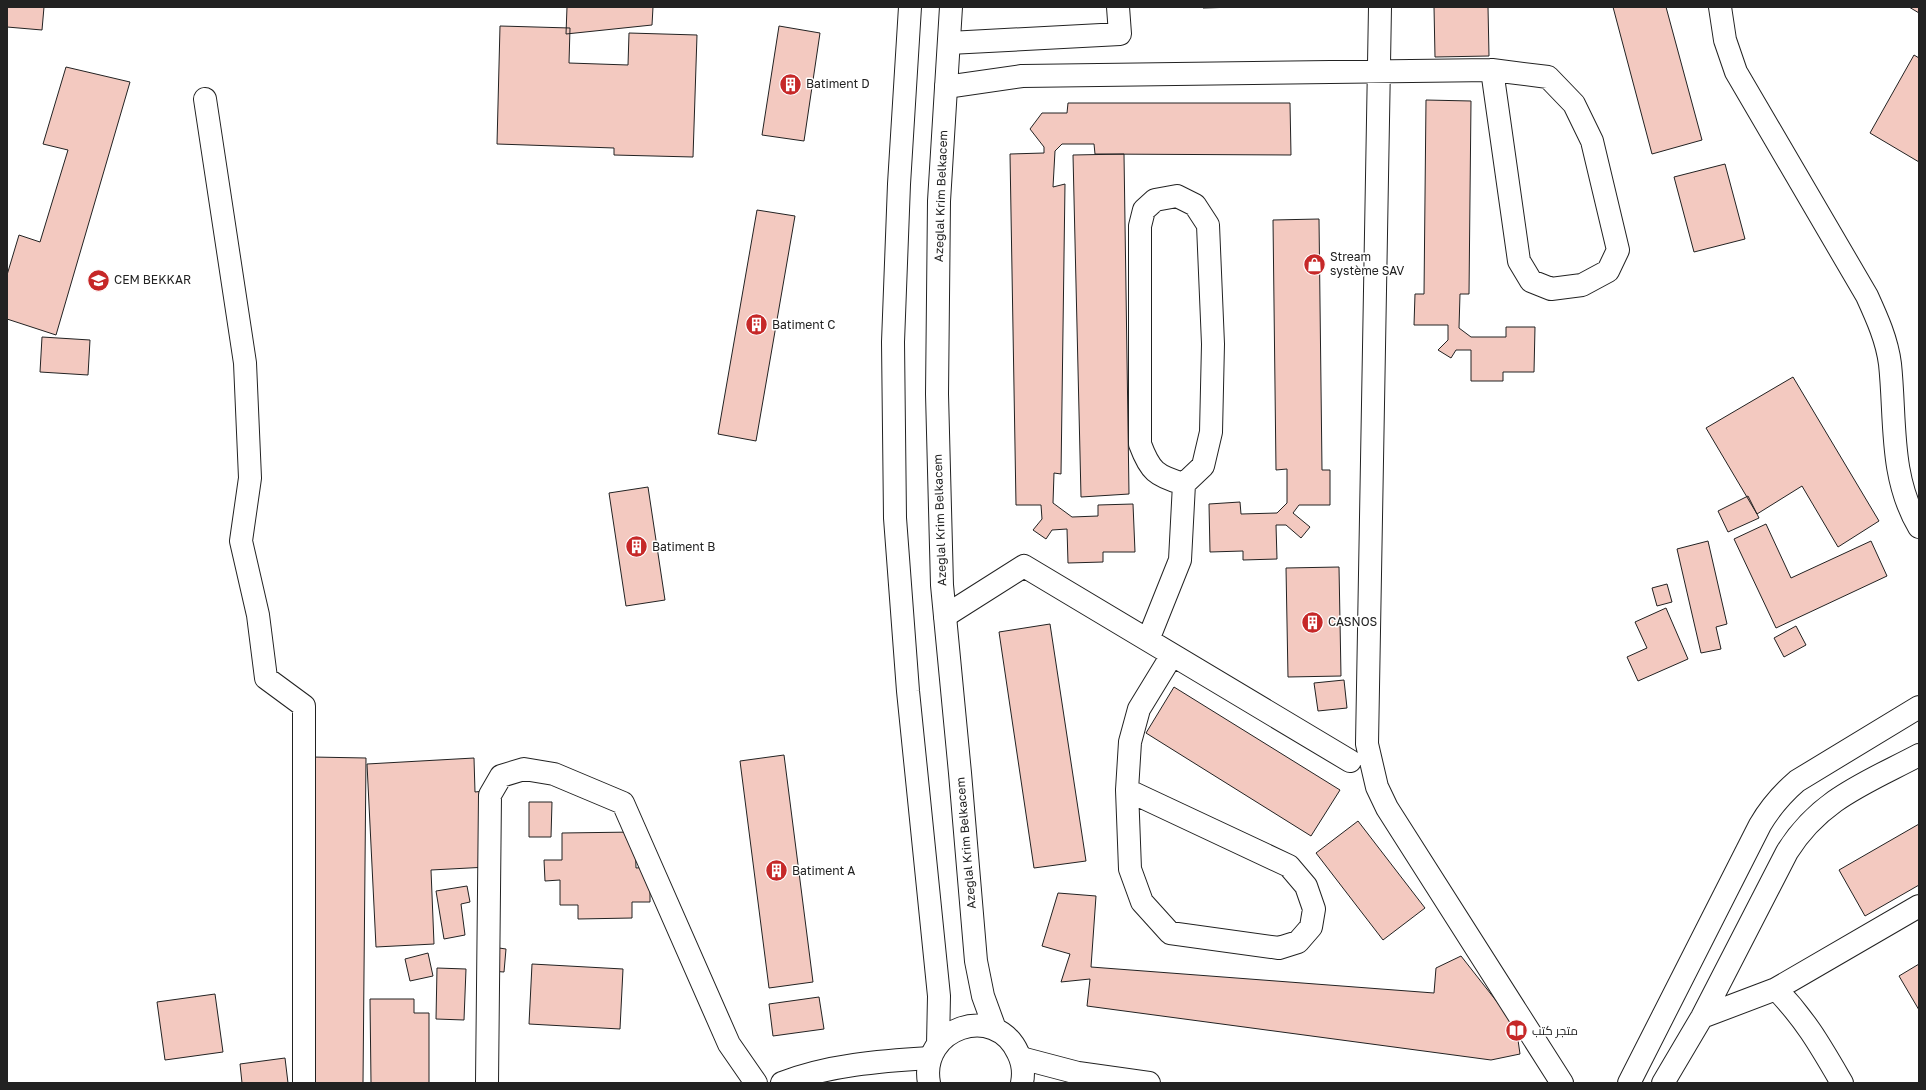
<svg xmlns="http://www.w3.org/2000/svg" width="1926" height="1090" viewBox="0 0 1926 1090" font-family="'Golos Text',Cairo,sans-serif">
<rect width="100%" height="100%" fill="#fff"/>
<!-- building -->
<path fill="#f3c9c0" stroke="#222" d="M7,7h37l-2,23 -35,-3z
M567,7h86l-1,18 -86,9z
M1203,7h33l-33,1z
M1434,7h54l1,49 -54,1z
M1613,7h53l36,133 -50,14z
M1909,7h10v6z
M500,26l70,2 -1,35 59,2 1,-32 68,2 -4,122 -79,-2v-7l-117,-4z
M779,26l41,7 -16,108 -42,-6z
M1914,55l5,3v104l-49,-29z
M66,67l64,15 -74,253 -49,-16v-44l12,-40 21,7 28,-92 -25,-6z
M1426,100l45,1 -2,193h-9l-1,34 12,9h35v-10h29l-1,45h-31v9h-32v-31h-15l-5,8 -13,-8 10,-10v-15h-34l1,-31h9z
M1068,103h222l1,52 -196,-1 -1,-10h-32l-7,7 -2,36 12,-3 -4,290 -7,-1 -1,30 19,14 26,-1v-11l35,-1 2,48h-32v10l-35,1 -1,-34 -15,1 -6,9 -13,-9 9,-11 -1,-14h-25l-6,-351 34,-1v-6l-14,-18 12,-16h25z
M1124,154l5,340 -48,3 -8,-342z
M1725,164l20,75 -51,13 -20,-75z
M757,210l38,6 -39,225 -38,-7z
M1319,219l3,251h8v35h-31l-6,8 17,14 -9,11 -15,-13h-10l1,34 -34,1v-9l-33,1 -1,-48 31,-2 1,12 36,-1 10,-10v-34l-11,1 -3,-250z
M42,337l48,3 -2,35 -48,-3z
M1793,377l86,144 -41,26 -36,-61 -45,28 -51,-86z
M648,487l17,113 -39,6 -17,-113z
M1748,496l11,22 -31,14 -10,-21z
M1766,524l25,54 80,-37 16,35 -111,52 -42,-89z
M1708,541l19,83 -11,3 5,22 -20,4 -24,-104z
M1339,567l2,109 -53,1 -2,-109z
M1667,584l5,18 -15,4 -5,-18z
M1666,608l22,51 -50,22 -11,-24 20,-9 -12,-26z
M1050,624l36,237 -52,7 -35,-236z
M1796,626l10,19 -22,12 -10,-19z
M1344,680l3,28 -29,3 -4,-28z
M1174,687l166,103 -29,46 -165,-103z
M784,755l29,227 -44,6 -29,-227z
M312,757l54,1 -3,325h-54z
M474,758l1,34 9,-1 4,76 -57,3 3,74 -58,3 -9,-183z
M529,802h23l-1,35h-22z
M1358,821l67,87 -42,32 -67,-87z
M1919,824v61l-54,31 -26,-46z
M635,832l1,36 14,-1v35h-18v16l-54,1v-14h-18v-25l-15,1 -1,-21h18v-27z
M467,886l3,16 -9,2 4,31 -21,4 -8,-48z
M1058,893l38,3 -5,71 343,26 2,-25 25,-12 55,70 4,28 -29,6 -404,-54 3,-27 -29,3 9,-28 -28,-8z
M492,947l14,2 -2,23 -14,-1z
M428,953l5,23 -23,5 -5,-22z
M532,964l91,5 -3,60 -91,-5z
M1919,964v46l-20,-34z
M437,968l29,1 -2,51 -28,-1z
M215,994l8,58 -58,8 -8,-58z
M819,997l5,32 -51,7 -4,-32z
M370,999h44v14h15v70h-58z
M285,1058l3,25h-46l-2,-19z"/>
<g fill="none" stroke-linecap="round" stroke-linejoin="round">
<defs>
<path id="minor" d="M1380,7l-13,737 10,43 10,21 175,275
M1720,7l5,33 11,32 131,224c10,22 20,44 23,68 6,56 -1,112 29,163
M949,43l171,-9 -2,-27
M946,87l76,-11 470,-6 56,7 26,27 18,37 26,109 -10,21 -26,14 -31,4 -20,-8 -12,-20 -27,-191
M205,99l40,264 5,115 -9,63 17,74 8,63 38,28v377
M945,616l79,-50 326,195
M1148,640l32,-80 4,-76 19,-18 8,-34 2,-88 -5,-119 -13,-20 -18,-9 -22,4 -11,10 -4,16v218c10,27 16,32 44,40
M1127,790l162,76 17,20 8,23 -3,18 -13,15 -19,6 -109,-15 -28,-31 -12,-33 -3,-79 3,-48 9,-33 33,-54
M1776,989c30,31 45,58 66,94
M1702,1017l74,-28 143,-83
M1021,1058l57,15 71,10
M487,1083l3,-288 11,-19 23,-7 30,5 69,29 106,241 27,39
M782,1083c46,-18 98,-22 148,-25
M1629,1083l131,-258c10,-17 22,-31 37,-44l122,-74
M1663,1083l39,-66 85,-165c33,-53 79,-69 132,-97"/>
<path id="major" d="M910,7l-11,177 -6,158 2,176 13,173 31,305 -1,48
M951,7l-12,194 -2,193 5,191 18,188 16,188 7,35 12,33
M929,1083c-10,-55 66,-81 89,-30 5,10 6,20 4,30"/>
</defs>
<!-- minor casing -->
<use href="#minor" stroke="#222" stroke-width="24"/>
<!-- major casing -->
<use href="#major" stroke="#222" stroke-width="24"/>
<!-- minor -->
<use href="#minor" stroke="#fff" stroke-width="22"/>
<!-- major -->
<use href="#major" stroke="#fff" stroke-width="22"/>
</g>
<!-- icons -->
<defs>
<symbol id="building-disc" viewBox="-11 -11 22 22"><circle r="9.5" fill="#c62828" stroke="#fff"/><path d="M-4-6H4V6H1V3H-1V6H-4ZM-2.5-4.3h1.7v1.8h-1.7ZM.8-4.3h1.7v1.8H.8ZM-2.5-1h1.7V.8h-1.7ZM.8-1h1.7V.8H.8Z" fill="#fff"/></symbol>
<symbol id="shop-disc" viewBox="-11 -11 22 22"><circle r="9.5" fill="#c62828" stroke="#fff"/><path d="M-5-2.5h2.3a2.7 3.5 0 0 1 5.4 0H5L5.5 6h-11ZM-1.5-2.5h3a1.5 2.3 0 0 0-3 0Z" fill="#fff"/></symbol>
<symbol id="school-disc" viewBox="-11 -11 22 22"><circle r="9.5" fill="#c62828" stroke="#fff"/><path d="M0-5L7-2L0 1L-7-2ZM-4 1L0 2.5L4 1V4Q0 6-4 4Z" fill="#fff"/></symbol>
<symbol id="library-disc" viewBox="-11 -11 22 22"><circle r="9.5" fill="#c62828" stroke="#fff"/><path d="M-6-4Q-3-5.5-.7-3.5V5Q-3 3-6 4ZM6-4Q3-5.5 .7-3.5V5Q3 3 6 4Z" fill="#fff"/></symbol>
</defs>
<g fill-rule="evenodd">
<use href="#building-disc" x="778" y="72" width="25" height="25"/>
<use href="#shop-disc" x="1302" y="252" width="25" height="25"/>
<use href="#school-disc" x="86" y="268" width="25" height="25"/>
<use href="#building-disc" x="744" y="312" width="25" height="25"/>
<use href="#building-disc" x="624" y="534" width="25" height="25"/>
<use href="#building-disc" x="1300" y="610" width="25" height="25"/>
<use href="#building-disc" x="764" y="858" width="25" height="25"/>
<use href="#library-disc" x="1504" y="1018" width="25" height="25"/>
</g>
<g text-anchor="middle" stroke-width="3" stroke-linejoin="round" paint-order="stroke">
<!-- poi labels -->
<g font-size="12" fill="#222" stroke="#fff" text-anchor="start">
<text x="806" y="88">Batiment D</text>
<text x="1330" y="261">Stream<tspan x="1330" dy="14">système SAV</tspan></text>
<text x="114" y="284">CEM BEKKAR</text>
<text x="772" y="329">Batiment C</text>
<text x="652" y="551">Batiment B</text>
<text x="1328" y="626">CASNOS</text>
<text x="792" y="875">Batiment A</text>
<text x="1532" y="1035">متجر كتب</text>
</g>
<!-- street labels -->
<g font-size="12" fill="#222" stroke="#fff">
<text transform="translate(941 196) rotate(-88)" y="4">Azeglal Krim Belkacem</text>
<text transform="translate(940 520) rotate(-92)" y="4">Azeglal Krim Belkacem</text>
<text transform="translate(966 843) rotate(-95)" y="4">Azeglal Krim Belkacem</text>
</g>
</g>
<!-- border -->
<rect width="1926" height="1090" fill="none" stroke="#222222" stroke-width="16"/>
</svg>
